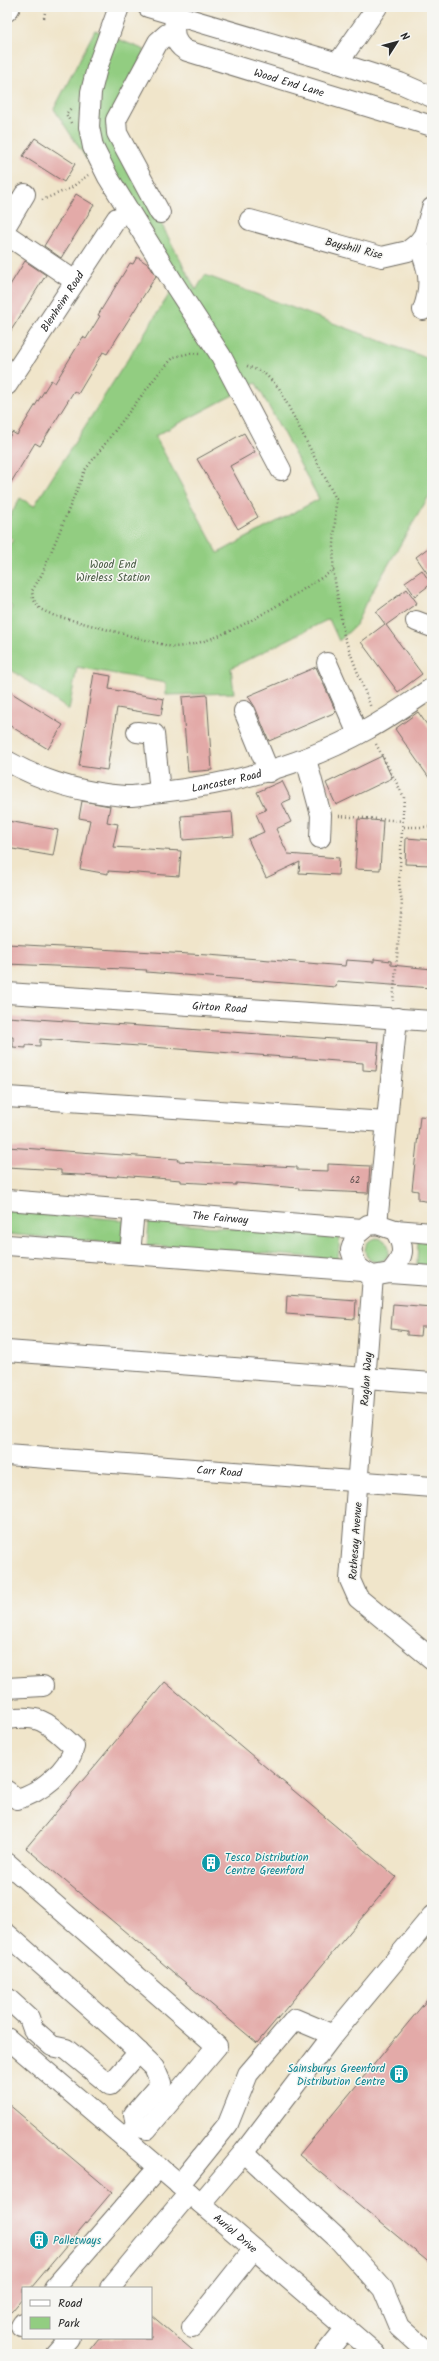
<svg xmlns="http://www.w3.org/2000/svg" width="439" height="2361" viewBox="0 0 439 2361" font-family="Kalam,sans-serif">
<rect width="100%" height="100%" fill="#f6f6f2"/>
<filter id="ink" filterUnits="userSpaceOnUse"><feTurbulence type="fractalNoise" baseFrequency=".025" numOctaves="2"/><feDisplacementMap in="SourceGraphic" scale="8" xChannelSelector="R" yChannelSelector="G"/><feConvolveMatrix kernelMatrix="1 2 1 2 8 2 1 2 1" color-interpolation-filters="sRGB"/></filter>
<filter id="wash" filterUnits="userSpaceOnUse"><feTurbulence type="fractalNoise" baseFrequency=".012" numOctaves="4" result="noise"/><feDisplacementMap in="SourceGraphic" scale="16" xChannelSelector="R" yChannelSelector="G"/><feGaussianBlur stdDeviation="0.9" result="paint"/><feColorMatrix in="noise" values="0 0 0 0 0 0 0 0 0 0 0 0 0 0 0 0 0 1.4 0 .05"/><feComposite in="paint" operator="in"/></filter>
<g filter="url(#wash)">
<rect width="100%" height="100%" fill="#f0e5ca"/>
<!-- green -->
<path fill="#92cd81" stroke="#5e7c56" fill-rule="evenodd" d="M95,30l50,20 -35,76 86,164 9,-15 227,85v131l-67,113 -9,21 -17,16 -10,-22 -98,49 3,25 -68,2v-12l-89,-16 -8,43 -62,-43v-50l5,-10 -5,-3v-56l6,-8 -6,-5v-14l13,-23 14,8 138,-216 -118,-181zM256,383l63,116 -101,54 -63,-117z
M7,1210l117,10 -2,24 -115,-10z
M149,1222l191,14 -2,23 -191,-14z
M365 1250a12 12 0 1 1 24 0a12 12 0 1 1-24 0Z
M418,1241l14,1v24l-15,-1z"/>
<g id="blocks">
<!-- building -->
<path fill="#e3aaa8" d="M35,138l40,26 -11,18 -41,-26z
M76,194l18,11 -33,53 -17,-12z
M137,257l12,8 7,11 -49,78 -4,-2 -25,42 -4,-3 -34,55 -5,-3 -28,46v-48l5,-9 5,3 34,-55 4,3 28,-46 3,2 14,-23 -2,-1 32,-52 3,1z
M25,261l21,14 -39,62v-47z
M244,433l11,19 -25,14 28,51 -20,12 -41,-70z
M432,545v35l-16,-23z
M422,570l9,14 -16,12 -10,-14z
M407,589l10,14 -31,22 36,49 -24,18 -37,-50 24,-18 -9,-12z
M316,667l20,45 -67,29 -14,-34 -7,-11z
M94,673l17,3 -2,13 55,10 -3,16 -44,-7 -10,62 -28,-4z
M7,690l56,35 -15,24 -41,-25z
M207,695l5,75 -24,2 -6,-75z
M418,712l14,20v50l-37,-53z
M382,756l10,22 -56,27 -10,-22z
M282,781l9,18 -9,4 9,19 -15,7 12,25 51,4 -1,17 -39,-2 1,-11 -34,16 -18,-39 16,-7 -8,-18 10,-4 -9,-18z
M82,801l28,5 -3,16 11,2 -5,23 68,4 -2,25 -71,-5v3l-28,-5 10,-49 -11,-2z
M232,812l2,24 -51,4 -2,-24z
M358,819l25,2 -3,49 -25,-1z
M8,821l50,9 -5,26 -46,-8z
M406,838l26,2v25l-27,-1z
M7,944l201,11 137,11 1,-6 28,2v-3l17,2v4l41,4v19l-95,-7 -1,6 -190,-15 1,-2 -140,-6z
M7,1017l372,25 -3,29 -13,-1v-7l-224,-17 -99,-7v7l-14,-1v3l-13,-1v-10h-6z
M420,1116l12,1v85l-14,-2v-9l-6,-1z
M7,1147l116,8 55,4 -1,2 120,6v3l31,1v-7l42,2 -2,27 -69,-3v-2l-63,-5v2l-55,-3v-2l-63,-5 -1,2 -56,-3v-4l-54,-3z
M287,1295l69,5 -1,19 -69,-5z
M393,1304l39,3v20h-11l-1,9 -13,-1v-4l-16,-2z
M165,1682l231,195 -139,166 -231,-195z
M432,1994v271l-133,-110z
M7,2103l105,89 -81,96h-8v10l-16,19z
M151,2315l46,39h-111l13,-16h52z"/>
</g>
</g>
<g filter="url(#ink)">
<use href="#blocks" fill-opacity="0" stroke="#706c63" stroke-width="1"/>
<g fill="none" stroke-linecap="round" stroke-linejoin="round">
<defs>
<g id="minor">
<path d="M119,7l-22,61 -6,24 -2,35 4,20 15,30 68,110 45,69 60,114"/>
<path d="M148,7l190,56 62,20 32,14"/>
<path d="M7,11l3,-4"/>
<path id="s1" d="M176,14c-3,14 -4,30 11,37l245,75"/>
<path d="M338,63l39,-56"/>
<path d="M160,213l-43,-80 -1,-13 42,-78 9,-8 7,-1"/>
<path d="M250,220l132,37 26,-6 10,-8 6,-8 8,-27"/>
<path d="M7,224l18,-30"/>
<path d="M7,235l68,46"/>
<path d="M418,243c10,25 15,40 5,67"/>
<path id="s2" d="M7,385l110,-167"/>
<path d="M416,621l16,6"/>
<path d="M327,663l31,71"/>
<path d="M244,711l25,61"/>
<path d="M137,732l17,2 6,58"/>
<path d="M306,759l15,56 -1,23"/>
<path id="s3" d="M7,761c37,21 76,32 118,35 11,1 25,-3 36,-4 73,-8 143,-27 207,-63 22,-12 43,-27 64,-41"/>
<path id="s4" d="M7,993l425,28"/>
<path d="M7,1097l379,25"/>
<path id="s5" d="M7,1200l355,29"/>
<path d="M377,1224l20,-206"/>
<path d="M7,1245l356,26 10,5 17,-3 42,3"/>
<path d="M130,1254l4,-44"/>
<path d="M363,1271l-7,-6 -5,-15 5,-15 12,-10 9,-1 18,6 37,3"/>
<path d="M390,1273c14,-16 16,-24 5,-43"/>
<path d="M373,1276l-23,304 8,18 74,61"/>
<path d="M7,1351l425,32"/>
<path id="s6" d="M7,1455l425,32"/>
<path d="M7,1688l36,-2"/>
<path d="M7,1719c37,-5 41,5 67,28 -5,23 -34,46 -57,52l-10,-8"/>
<path d="M7,1863l210,183 -70,83 -11,-3"/>
<path d="M7,1934l113,100 34,33 7,16 -27,31 2,12 -11,13"/>
<path d="M7,1998l22,20 4,11 19,17 14,3 44,36 29,-33"/>
<path d="M7,2038l182,155"/>
<path d="M244,2152l94,87 45,50 16,38 30,27"/>
<path d="M179,2185l49,-61 20,-50 47,-55 38,16"/>
<path d="M201,2203l43,-51 89,-117 99,-119"/>
<path d="M54,2288l105,-121"/>
<path id="s7" d="M110,2288l79,-95 187,161"/>
<path d="M21,2326l2,-3"/>
<path d="M192,2327l62,-78"/>
<path d="M55,2354l14,-16"/>
<path d="M325,2354l21,-26"/>
</g>
</defs>
<!-- minor casing -->
<use href="#minor" stroke="#706c63" stroke-width="22"/>
<!-- path -->
<path stroke="#706c63" stroke-width="2.5" stroke-dasharray="1 3" stroke-linecap="butt" d="M44,18l2,-11
M71,123l-5,-9 6,-7
M42,200l29,-12 17,-13
M199,354l-8,-1 -17,4 -16,17 -73,96 -43,104 -10,17 1,8 7,10 13,6 119,32c50,-1 119,-51 162,-77
M247,366l17,7 15,15 57,111 -3,70 11,67 27,72
M376,744l28,53 -5,86 3,20 -9,98
M339,816l65,5
M404,827h28"/>
<!-- minor -->
<use href="#minor" stroke="#fff" stroke-width="20"/>
</g>
</g>
<!-- icons -->
<defs>
<symbol id="building-disc" viewBox="-11 -11 22 22"><circle r="9.5" fill="#0f9aa8" stroke="#f6f6f2"/><path d="M-4-6H4V6H1V3H-1V6H-4ZM-2.5-4.3h1.7v1.8h-1.7ZM.8-4.3h1.7v1.8H.8ZM-2.5-1h1.7V.8h-1.7ZM.8-1h1.7V.8H.8Z" fill="#fff"/></symbol>
</defs>
<g fill-rule="evenodd">
<use href="#building-disc" x="200" y="1852" width="22" height="22"/>
<use href="#building-disc" x="388" y="2063" width="22" height="22"/>
<use href="#building-disc" x="28" y="2229" width="22" height="22"/>
</g>
<g text-anchor="middle" stroke-width="3" stroke-linejoin="round" paint-order="stroke">
<!-- number labels -->
<g font-size="9" fill="#594b4a">
<text x="355" y="1183">62</text>
</g>
<!-- street labels -->
<g font-size="11" fill="#2b2b2b" stroke="#f6f6f2">
<text dy="4" stroke="none"><textPath href="#s1" startOffset="149">Wood End Lane</textPath></text>
<text transform="translate(354 248) rotate(14)" y="4">Bayshill Rise</text>
<text dy="4" stroke="none"><textPath href="#s2" startOffset="100">Blenheim Road</textPath></text>
<text dy="4" stroke="none"><textPath href="#s3" startOffset="227">Lancaster Road</textPath></text>
<text dy="4" stroke="none"><textPath href="#s4" startOffset="213">Girton Road</textPath></text>
<text dy="4" stroke="none"><textPath href="#s5" startOffset="214">The Fairway</textPath></text>
<text transform="translate(366 1379) rotate(-86)" y="4">Raglan Way</text>
<text dy="4" stroke="none"><textPath href="#s6" startOffset="213">Carr Road</textPath></text>
<text transform="translate(355 1541) rotate(-86)" y="4">Rothesay Avenue</text>
<text dy="4" stroke="none"><textPath href="#s7" startOffset="185">Auriol Drive</textPath></text>
</g>
<!-- park labels -->
<g font-size="11" fill="#4a5c45" stroke="#f6f6f2">
<text x="113" y="568">Wood End<tspan x="113" dy="13">Wireless Station</tspan></text>
</g>
<!-- culture labels -->
<g font-size="11" fill="#0d838f" stroke="#f6f6f2" text-anchor="start">
<text x="225" y="1861">Tesco Distribution<tspan x="225" dy="13">Centre Greenford</tspan></text>
<text x="385" y="2072" text-anchor="end">Sainsburys Greenford<tspan x="385" dy="13">Distribution Centre</tspan></text>
<text x="53" y="2244">Palletways</text>
</g>
</g>
<!-- margin -->
<rect width="439" height="2361" fill="none" stroke="#f6f6f2" stroke-width="24"/>
<!-- legend -->
<rect x="22" y="2287" width="130" height="52" fill="#f6f6f2" stroke="#a5a5a2"/>
<rect x="30" y="2300" width="20" height="6" fill="#ffffff" stroke="#a5a5a2"/>
<text x="58" y="2307" font-size="12" fill="#2b2b2b">Road</text>
<rect x="30" y="2317" width="20" height="12" fill="#92cd81" stroke="#a5a5a2"/>
<text x="58" y="2327" font-size="12" fill="#2b2b2b">Park</text>
<!-- north arrow -->
<g transform="translate(397 42) rotate(54)" stroke="#f6f6f2" stroke-width="3" paint-order="stroke">
<path d="M0-3L7 15L0 10L-7 15Z" fill="#2b2b2b"/>
<text y="-6" font-size="11" font-weight="bold" text-anchor="middle" fill="#2b2b2b">N</text>
</g>
</svg>
